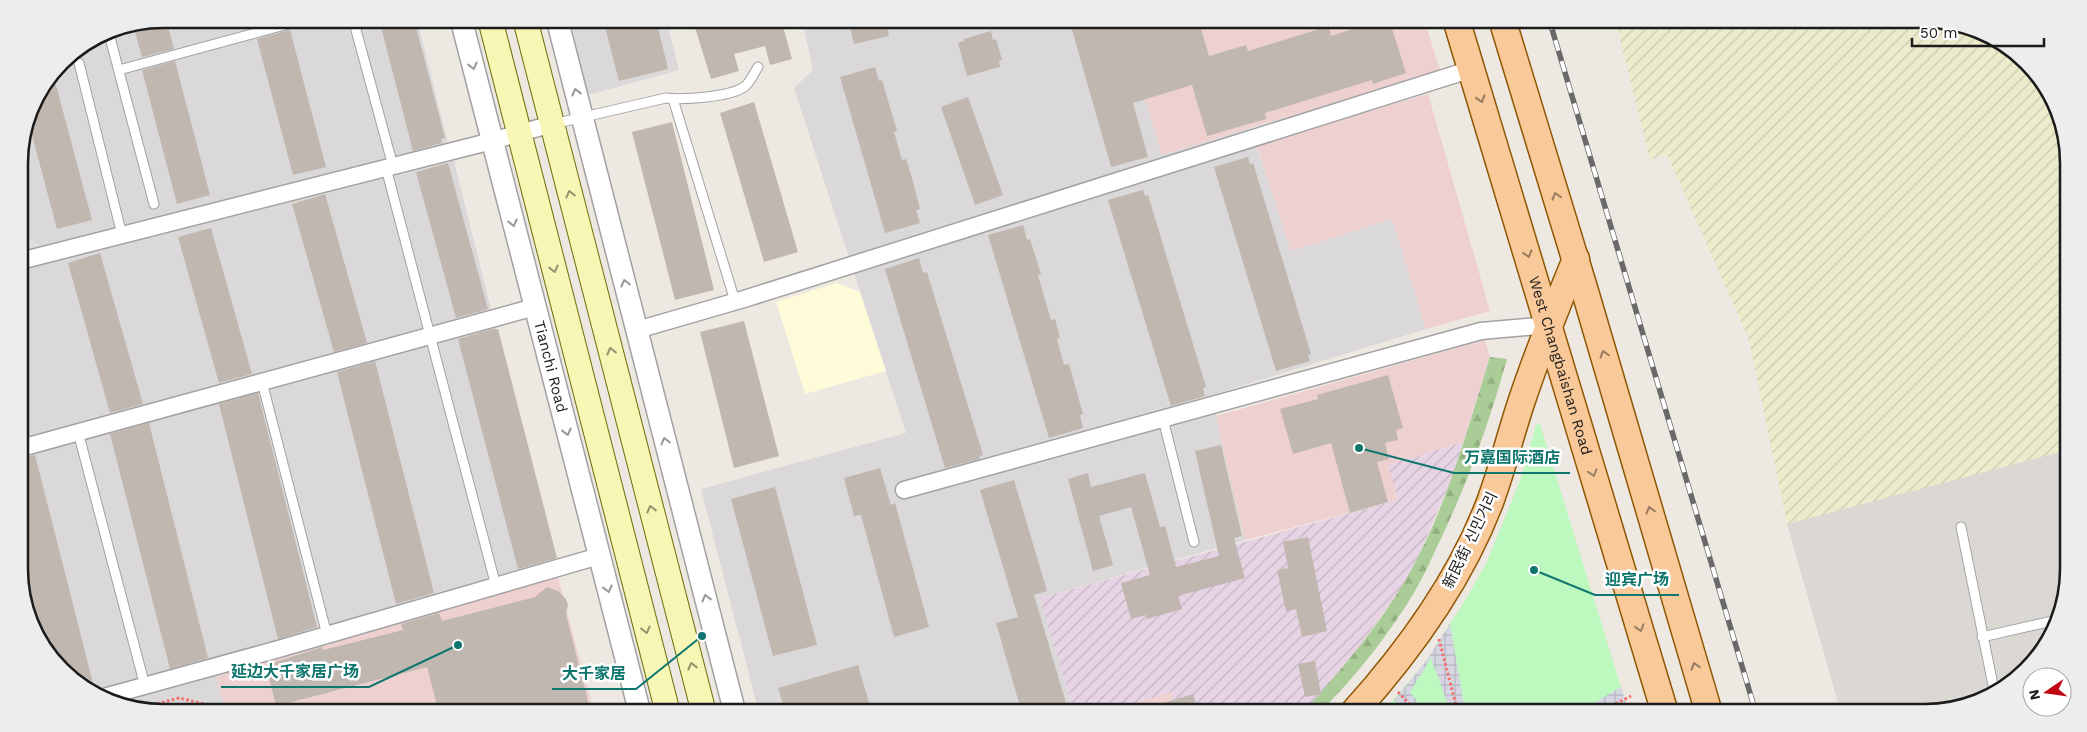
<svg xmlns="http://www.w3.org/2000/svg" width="2087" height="732" viewBox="0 0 2087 732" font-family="'Work Sans','Noto Sans SC','Noto Sans KR',sans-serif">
<defs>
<pattern id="industrial-furrows" width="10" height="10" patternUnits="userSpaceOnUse" patternTransform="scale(1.25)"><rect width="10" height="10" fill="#e6d3e4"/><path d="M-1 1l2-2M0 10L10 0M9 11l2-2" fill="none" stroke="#c5b5c3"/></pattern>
<pattern id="farmland-furrows" width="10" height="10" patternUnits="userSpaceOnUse" patternTransform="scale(1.25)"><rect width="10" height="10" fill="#ececcc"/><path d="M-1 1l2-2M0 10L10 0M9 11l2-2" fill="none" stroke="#cacaaf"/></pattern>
<pattern id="forest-firs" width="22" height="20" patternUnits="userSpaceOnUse" patternTransform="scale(1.25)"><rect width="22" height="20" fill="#aacc96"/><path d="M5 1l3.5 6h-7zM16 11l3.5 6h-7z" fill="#92af81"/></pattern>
<pattern id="plaza-grid" width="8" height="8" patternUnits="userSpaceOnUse" patternTransform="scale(1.25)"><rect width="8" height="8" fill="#d5d6e2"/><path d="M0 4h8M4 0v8" fill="none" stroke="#b6b7c1"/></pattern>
</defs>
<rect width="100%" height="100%" fill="#ede8e1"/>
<!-- residential -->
<path fill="#dad8d8" d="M163,19h254l31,125 -296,77 5,15 297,-75 104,416 -341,100 9,36h-63l-46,-7 -62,-42 -34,-67 -2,-444 15,-54 34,-44 40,-25z
M570,19h96l13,51 -91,25z
M802,19h319l41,136 88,-27 42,123 100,-33 34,111 -214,66 33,145 -205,58 34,115h-315l-58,-224 205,-56 -112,-345 19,-18z"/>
<!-- commercial -->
<path fill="#eed0d1" d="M1121,19h303l16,51 -278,85z
M1428,94l62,217 -64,18 -34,-110 -101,32 -35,-107z
M1485,340l5,17 -27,85 -74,23 9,35 -153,40 -29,-124z
M558,577l36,136h-292l-2,-6 -25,6h-49l-9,-36z
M1171,692l5,21h-73z"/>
<!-- industrial -->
<path fill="url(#industrial-furrows)" d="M1463,442l-6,24 -38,89 -19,35 -55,76 -38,42 5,5h-136l-5,-21 -68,21h-29l-34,-115 358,-98 -10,-35z"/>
<!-- education -->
<path fill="#fefbd9" d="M836,283l24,9 26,79 -81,23 -29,-92z"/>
<!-- airport -->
<path fill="#dbd8d3" d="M2068,447v122l-7,46 -49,68 -79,30h-92l-54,-189z"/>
<!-- farmland -->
<path fill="url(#farmland-furrows)" d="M1615,19h309l46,7 63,42 34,76 1,306 -281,74 -38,-184 -82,-186 -17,6z"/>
<!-- forest -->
<path fill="url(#forest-firs)" d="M1490,357l17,2c-18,65 -41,128 -70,188 -7,15 -14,30 -22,44 -27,45 -59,85 -96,122h-7l-5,-5c42,-47 84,-97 112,-153 32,-63 50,-131 71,-198z"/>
<!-- park -->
<path fill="#bdf8be" d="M1540,424l89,289h-247l42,-49 37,-57 25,-43 35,-86 15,-53z"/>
<!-- parking -->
<path fill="#dfdfdf" d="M19,204l8,30 5,6 12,7 -24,6z"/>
<!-- plaza -->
<path fill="url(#plaza-grid)" d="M1450,624l15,86 26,-3 -2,6h-38l-20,-55 -21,34 16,21h-18l-14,-13 30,-36z
M1621,687l8,26h-52z"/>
<!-- building -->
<path fill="#c1b7b1" d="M166,19l8,30 -32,8 -9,-32z
M252,19h32l-30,8z
M379,19h35l31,119 -4,1 1,4 -29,8z
M603,19h53l12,50 -49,12z
M702,19h79l11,40 -22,6 -5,-19 -31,8 5,17 -28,8 -18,-58z
M848,19h37l4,17 -35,8z
M1069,19h129l11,37 37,-11 2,6 81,-25 2,10 52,-17h6l17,54 -33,11 -1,-4 -107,33 1,6 -59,17 -15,-51 -59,18 15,54 -37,10z
M290,30l36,137 -33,8 -36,-136z
M991,31l2,9 3,-1 6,21 -3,1 1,6 -33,9 -9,-33 6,-2v-2z
M175,61l35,134 -33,9 -35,-134z
M875,67l4,14 3,-1 15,51 -3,1 8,28 4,-1 6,19 8,31 -4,1 4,13 -35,10 -45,-156z
M56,85l36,135 -35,9 -29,-109 6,-21 7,-10z
M968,97l35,98 -28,10 -34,-98z
M754,102l44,150 -34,10 -44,-149z
M672,122l42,168 -39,10 -43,-168z
M1248,157l2,7 3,-1 58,191 -3,1 2,6 -34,10 -62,-204z
M448,163l40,146 -32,9 -40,-146z
M1143,190l2,6 3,-1 58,192 -3,1 2,8 -34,10 -63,-206z
M325,194l42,149 -33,9 -42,-148z
M1023,225l4,15 3,-1 11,35 -3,1 13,45 4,-1 5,19 -3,1 7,26 5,-1 14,50 -3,1 3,13 -34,10 -61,-203z
M211,228l41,146 -33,9 -41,-146z
M100,253l43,151 -33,9 -42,-150z
M919,258l4,15 4,-1 56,183 -4,1 1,3 -35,9 -60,-199z
M744,321l35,135 -45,12 -34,-136z
M493,329h5l59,229 -39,11 -60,-230z
M375,361l59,232 -38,11 -59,-232z
M1388,375l15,53 -7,2 2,10 -13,3 4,16 -12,3 11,40 -38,11 -19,-70 -38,11 -13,-45 38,-10 -1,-4z
M258,393l59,234 -39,12 -59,-235z
M25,419l4,16 -8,3v-18z
M149,423l59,235 -38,11 -60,-235z
M1221,445l21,91 -8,2 11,40 -67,18 4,13 -35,10 -1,-4 -15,4 -10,-36 29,-8 -19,-68 -32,9 14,49 -20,6 -25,-92 20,-6 3,14 54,-14 15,54 5,-1 11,41 43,-11 -24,-105z
M35,455l60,236 -40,-27 -16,-31 -18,-70v-105z
M880,468l11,37 4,-2 34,124 -35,10 -33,-122 -7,1 -10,-38z
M1014,480l33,111 -13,4 35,118h-47l-26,-90 22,-6 -38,-127z
M775,487l42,158 -44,11 -42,-157z
M1308,537l19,94 -25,6 -6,-28 -10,2 -9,-41 11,-2 -5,-26z
M547,587l11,4 8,8 2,6 -2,9 25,99h-152l-12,-46 -151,39 -10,-41 56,-18 1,3 80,-20 -2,-6 38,-11 3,8 93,-24z
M1315,661l6,33 -16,3 -7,-33z
M858,665l14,48h-86l-8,-25z
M1193,694l6,19h-57l-1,-3z"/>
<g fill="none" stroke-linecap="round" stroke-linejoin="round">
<defs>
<path id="service" d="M353,19l40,147
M108,30l46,174
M79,63l43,172
M119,70l188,-51
M673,99l62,202
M553,124l113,-26c17,2 64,-1 78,-11 6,-4 10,-14 14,-20
M386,168l110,418
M262,382l65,253
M1163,419l31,123
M78,432l67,254
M1961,527l33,163
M1982,637l75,-17"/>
<path id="minor" d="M20,261l472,-120 60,-17
M637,330l107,-31 728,-230
M21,448l514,-141
M904,490l577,-159 68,-6
M104,697l171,-47 324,-94"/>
<g id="tertiary">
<path id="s1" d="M461,19l179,694"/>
<path d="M557,19l178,694"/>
</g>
<path id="secondary" d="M490,19l178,694
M525,19l179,694"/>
<g id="primary">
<path id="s2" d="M1456,19l209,694"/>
<path d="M1502,19l82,269 125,425"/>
<path d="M1353,713c56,-62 107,-132 137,-211 13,-35 21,-70 33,-105 16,-47 34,-92 53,-138"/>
</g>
</defs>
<!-- service casing -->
<use href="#service" stroke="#a2a2a2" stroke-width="11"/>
<!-- minor casing -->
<use href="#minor" stroke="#a2a2a2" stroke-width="19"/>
<!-- tertiary casing -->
<use href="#tertiary" stroke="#a2a2a2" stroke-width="24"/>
<!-- secondary casing -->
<use href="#secondary" stroke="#6b6e07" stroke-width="26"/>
<!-- primary casing -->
<use href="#primary" stroke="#905703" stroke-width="29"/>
<!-- path -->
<path stroke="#f66d69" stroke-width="3" stroke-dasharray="2.5 2.5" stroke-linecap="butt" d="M1439,639l19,74
M1398,692l20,21
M138,709l41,-11 38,9 6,6
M159,713l2,-10
M1598,713l33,-17"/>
<!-- service -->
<use href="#service" stroke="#fff" stroke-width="9"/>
<!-- minor -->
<use href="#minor" stroke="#fff" stroke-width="16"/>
<!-- tertiary -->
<use href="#tertiary" stroke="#fff" stroke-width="21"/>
<!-- secondary -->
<use href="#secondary" stroke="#f8f6b4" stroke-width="24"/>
<!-- primary -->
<use href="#primary" stroke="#f9c999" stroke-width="26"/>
<defs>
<path id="rail" d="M1549,19l207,694"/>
</defs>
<!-- rail casing -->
<use href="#rail" stroke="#696969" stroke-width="5.5"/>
<!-- rail -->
<use href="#rail" stroke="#fff" stroke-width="4" stroke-dasharray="11" stroke-linecap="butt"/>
</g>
<!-- one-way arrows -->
<defs><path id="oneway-chevron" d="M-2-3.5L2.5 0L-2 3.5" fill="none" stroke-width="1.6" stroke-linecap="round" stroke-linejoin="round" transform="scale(1.25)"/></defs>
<g stroke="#989898">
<use href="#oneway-chevron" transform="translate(473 66) rotate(76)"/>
<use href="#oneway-chevron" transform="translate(576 92) rotate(-104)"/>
<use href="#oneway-chevron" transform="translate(513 223) rotate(76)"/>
<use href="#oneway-chevron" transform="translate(625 283) rotate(-104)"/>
<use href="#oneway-chevron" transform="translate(567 432) rotate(76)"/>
<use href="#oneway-chevron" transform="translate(665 441) rotate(-104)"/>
<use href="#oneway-chevron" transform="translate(608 589) rotate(76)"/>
<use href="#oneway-chevron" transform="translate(706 598) rotate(-104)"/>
</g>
<g stroke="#957b60">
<use href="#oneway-chevron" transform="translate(1481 99) rotate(73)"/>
<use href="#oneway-chevron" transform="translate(1556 196) rotate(-107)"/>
<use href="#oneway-chevron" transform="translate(1528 254) rotate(73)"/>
<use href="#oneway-chevron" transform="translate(1604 354) rotate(-106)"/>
<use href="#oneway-chevron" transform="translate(1593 473) rotate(73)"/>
<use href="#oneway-chevron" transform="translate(1650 510) rotate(-106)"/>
<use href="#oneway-chevron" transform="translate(1640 628) rotate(73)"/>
<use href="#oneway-chevron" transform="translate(1695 666) rotate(-106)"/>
</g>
<g stroke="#95936f">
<use href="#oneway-chevron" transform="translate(570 194) rotate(-104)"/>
<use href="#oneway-chevron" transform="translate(554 269) rotate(76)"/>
<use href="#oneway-chevron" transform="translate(611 351) rotate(-104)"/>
<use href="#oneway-chevron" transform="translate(651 509) rotate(-104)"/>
<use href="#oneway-chevron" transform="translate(646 630) rotate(76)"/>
<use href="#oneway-chevron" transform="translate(692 666) rotate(-104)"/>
</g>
<g text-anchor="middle" stroke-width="5" stroke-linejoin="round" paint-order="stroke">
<!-- street labels -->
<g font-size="15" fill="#1b1b1b" stroke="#fff">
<text dy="5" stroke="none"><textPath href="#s1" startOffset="359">Tianchi Road</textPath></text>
<text dy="5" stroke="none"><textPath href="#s2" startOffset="362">West Changbaishan Road</textPath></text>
<text transform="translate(1470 540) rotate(-64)" y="5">新民街 신민거리</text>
</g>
</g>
<!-- crop -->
<path d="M0 0H2087V732H0ZM163 28H1925A135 135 0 0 1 2060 163V569A135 135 0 0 1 1925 704H163A135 135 0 0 1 28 569V163A135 135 0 0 1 163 28Z" fill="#ededed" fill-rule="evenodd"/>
<path fill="none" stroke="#1b1b1b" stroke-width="2.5" d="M163 28H1925A135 135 0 0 1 2060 163V569A135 135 0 0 1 1925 704H163A135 135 0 0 1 28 569V163A135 135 0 0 1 163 28Z"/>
<!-- callouts -->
<path fill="none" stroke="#0f766e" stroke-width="2" d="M1359 448L1454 473H1570M1534 570L1595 595H1679M458 645L369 687H221M702 636L636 689H552"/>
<g fill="#0f766e" stroke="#fff" stroke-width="2">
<circle cx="1359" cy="448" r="5"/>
<circle cx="1534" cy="570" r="5"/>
<circle cx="458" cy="645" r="5"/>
<circle cx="702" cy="636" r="5"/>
</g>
<g font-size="16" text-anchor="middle" font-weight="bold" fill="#0f766e" stroke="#fff" stroke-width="5" stroke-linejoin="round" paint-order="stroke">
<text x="1512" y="463">万嘉国际酒店</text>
<text x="1637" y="585">迎宾广场</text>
<text x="295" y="677">延边大千家居广场</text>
<text x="594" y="679">大千家居</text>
</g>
<!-- north arrow -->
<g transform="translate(2047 692) rotate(257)"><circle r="24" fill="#ffffff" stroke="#a4a4a4"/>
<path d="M0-4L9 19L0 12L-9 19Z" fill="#c30413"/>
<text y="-8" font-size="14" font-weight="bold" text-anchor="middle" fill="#1b1b1b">N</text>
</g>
<!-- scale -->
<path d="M1912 38v8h132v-8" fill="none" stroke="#1b1b1b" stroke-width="2.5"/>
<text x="1920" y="38" font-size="15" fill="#1b1b1b" stroke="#ffffff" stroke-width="4" paint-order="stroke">50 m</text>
</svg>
